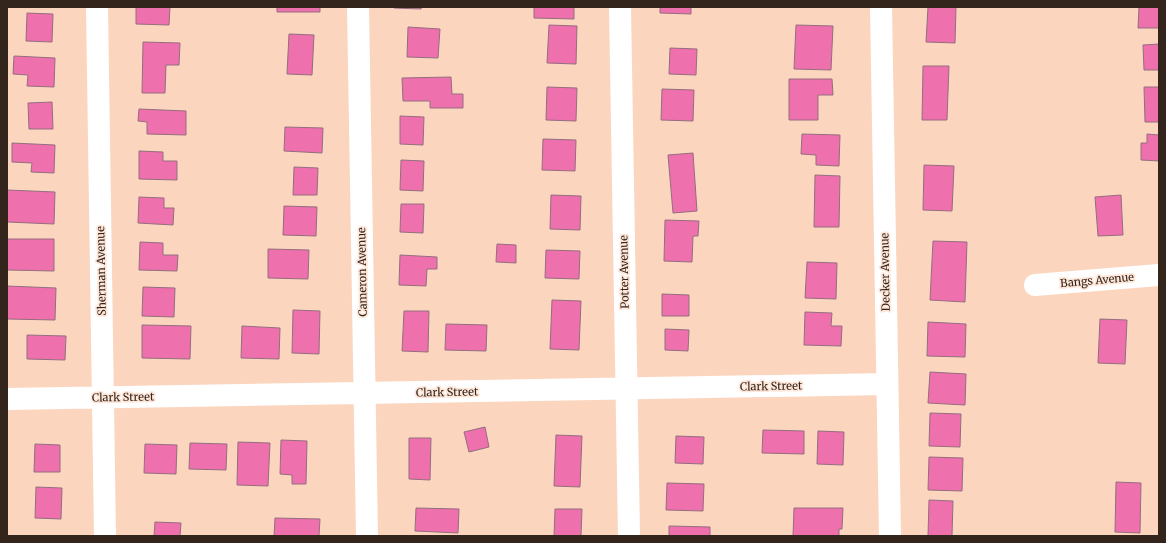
<svg xmlns="http://www.w3.org/2000/svg" width="1166" height="543" viewBox="0 0 1166 543" font-family="Merriweather,serif">
<rect width="100%" height="100%" fill="#fcd5bf"/>
<!-- building -->
<path fill="#ee70ad" stroke="#946e7e" d="M136,7h34l-1,18 -33,-1z
M277,7h43v5h-43z
M394,7h28l-1,2 -27,-1z
M534,7h40v12l-40,-1z
M660,7h31v7l-31,-1z
M928,7h28l-1,36 -29,-1z
M1139,7h20v21h-21z
M27,13l26,1 -1,28 -26,-1z
M549,25l28,1 -1,38 -29,-1z
M796,25l37,1 -2,44 -37,-1z
M408,27l32,2 -2,29 -31,-1z
M289,34l25,1 -2,40 -25,-1z
M143,42l37,1 -1,22h-13l-1,28h-23z
M1159,44v26h-15l-1,-25z
M670,48l27,1 -1,26 -27,-1z
M14,56l41,2 -1,29 -27,-1 1,-11 -15,-1z
M923,66h26l-2,54h-25z
M451,77l1,17h11v14h-33v-7h-27l-1,-23z
M789,79h43l1,16h-15v25h-29z
M547,87l30,1 -1,33 -30,-1z
M1144,87h15v35h-14z
M662,89l32,1 -1,31 -32,-1z
M52,102l1,27h-24l-1,-26z
M139,109l47,2v24l-39,-1v-12l-9,-1z
M400,116l24,1 -1,28 -23,-1z
M285,127l38,1 -1,25 -38,-2z
M802,134l38,1 -1,31 -23,-1v-10l-15,-1z
M1147,134l12,1v26l-18,-1v-17h6z
M543,139l33,1 -1,31 -33,-1z
M12,143l43,2 -1,28 -23,-1 1,-9 -20,-1z
M139,151l24,1v9h14v19l-38,-1z
M693,153l4,58 -24,2 -5,-58z
M401,160l23,1 -1,30 -23,-1z
M924,165l30,1 -2,45 -29,-1z
M294,167l24,1 -1,27h-24z
M815,175l25,1 -1,51h-25z
M7,190l48,2 -1,32 -47,-2z
M551,195l30,1 -1,34 -30,-1z
M1121,195l2,40 -25,1 -3,-39z
M139,197l25,1v10h10l-1,17 -35,-2z
M401,204h23l-1,29 -23,-1z
M284,206l33,1 -1,29 -33,-1z
M665,220l34,1 -1,15h-5l-1,26 -28,-1z
M7,239h47v32l-47,-1z
M933,241l34,1 -2,60 -35,-2z
M140,242l23,1v12h15l-1,16 -38,-1z
M497,244l19,1v18l-20,-1z
M268,249l41,1 -1,29 -40,-1z
M546,250l34,1 -1,28 -34,-1z
M400,255l37,2v12h-10l-1,17 -27,-1z
M807,262l30,1 -1,36 -31,-1z
M7,286l49,2 -1,32 -48,-1z
M143,287l32,1 -1,29 -32,-1z
M662,294l27,1v21h-27z
M552,300l29,1 -2,49 -29,-1z
M293,310l27,1 -1,43 -27,-1z
M404,311h25l-1,41 -26,-1z
M805,312l27,1 -1,13h11l-1,20 -37,-1z
M1100,319l27,1 -2,44 -27,-1z
M928,322l38,2 -1,33 -38,-1z
M446,324l41,1 -1,26 -41,-1z
M142,325l49,1 -1,33 -48,-1z
M242,326l38,2 -1,31 -38,-1z
M665,329l24,1 -1,21 -23,-1z
M27,335l39,1 -1,24 -38,-1z
M930,372l36,2 -1,31 -37,-2z
M930,413l31,1 -1,33 -31,-1z
M485,427l4,20 -20,5 -5,-20z
M763,430l41,1v23l-42,-1z
M818,431l26,1 -1,33 -26,-1z
M556,435l26,1 -2,51 -26,-1z
M676,436l28,1 -1,27 -28,-1z
M409,438h22l-1,42 -21,-1z
M281,440l26,1 -1,43h-14v-9l-12,-1z
M238,442l32,1 -2,43 -31,-1z
M190,443l37,1 -1,26 -37,-1z
M35,444l25,1v27h-26z
M145,444l32,1 -1,29 -32,-1z
M929,457l34,1 -1,33 -34,-1z
M1116,482l25,1 -1,50 -25,-1z
M667,483l37,1 -1,27 -37,-1z
M36,487l26,1 -1,31 -26,-1z
M929,500l24,1 -1,35h-24z
M416,508l43,1 -1,24 -43,-2z
M794,508h49l-1,21h-3v7h-46z
M555,509h27l-1,27h-27z
M275,518l45,1 -1,17h-45z
M155,522l26,1 -1,13h-26z
M669,526l41,1v9h-41z"/>
<g fill="none" stroke-linecap="round" stroke-linejoin="round">
<!-- minor -->
<path stroke="#fff" stroke-width="22" d="M97,7l8,529
M358,7l9,529
M620,7l9,529
M881,7l9,529
M1035,285l124,-10
M7,399l880,-15"/>
</g>
<g text-anchor="middle" stroke-width="3.5" stroke-linejoin="round" paint-order="stroke">
<!-- street labels -->
<g font-size="11" fill="#33241c" stroke="#fee6d8">
<text transform="translate(101 271) rotate(-91)" y="4">Sherman Avenue</text>
<text transform="translate(362 272) rotate(-91)" y="4">Cameron Avenue</text>
<text transform="translate(624 272) rotate(-91)" y="4">Potter Avenue</text>
<text transform="translate(885 272) rotate(-91)" y="4">Decker Avenue</text>
<text transform="translate(1097 280) rotate(-5)" y="4">Bangs Avenue</text>
<text transform="translate(771 386) rotate(-1)" y="4">Clark Street</text>
<text transform="translate(447 392) rotate(-1)" y="4">Clark Street</text>
<text transform="translate(123 397) rotate(-1)" y="4">Clark Street</text>
</g>
</g>
<!-- border -->
<rect width="1166" height="543" fill="none" stroke="#33241c" stroke-width="16"/>
</svg>
